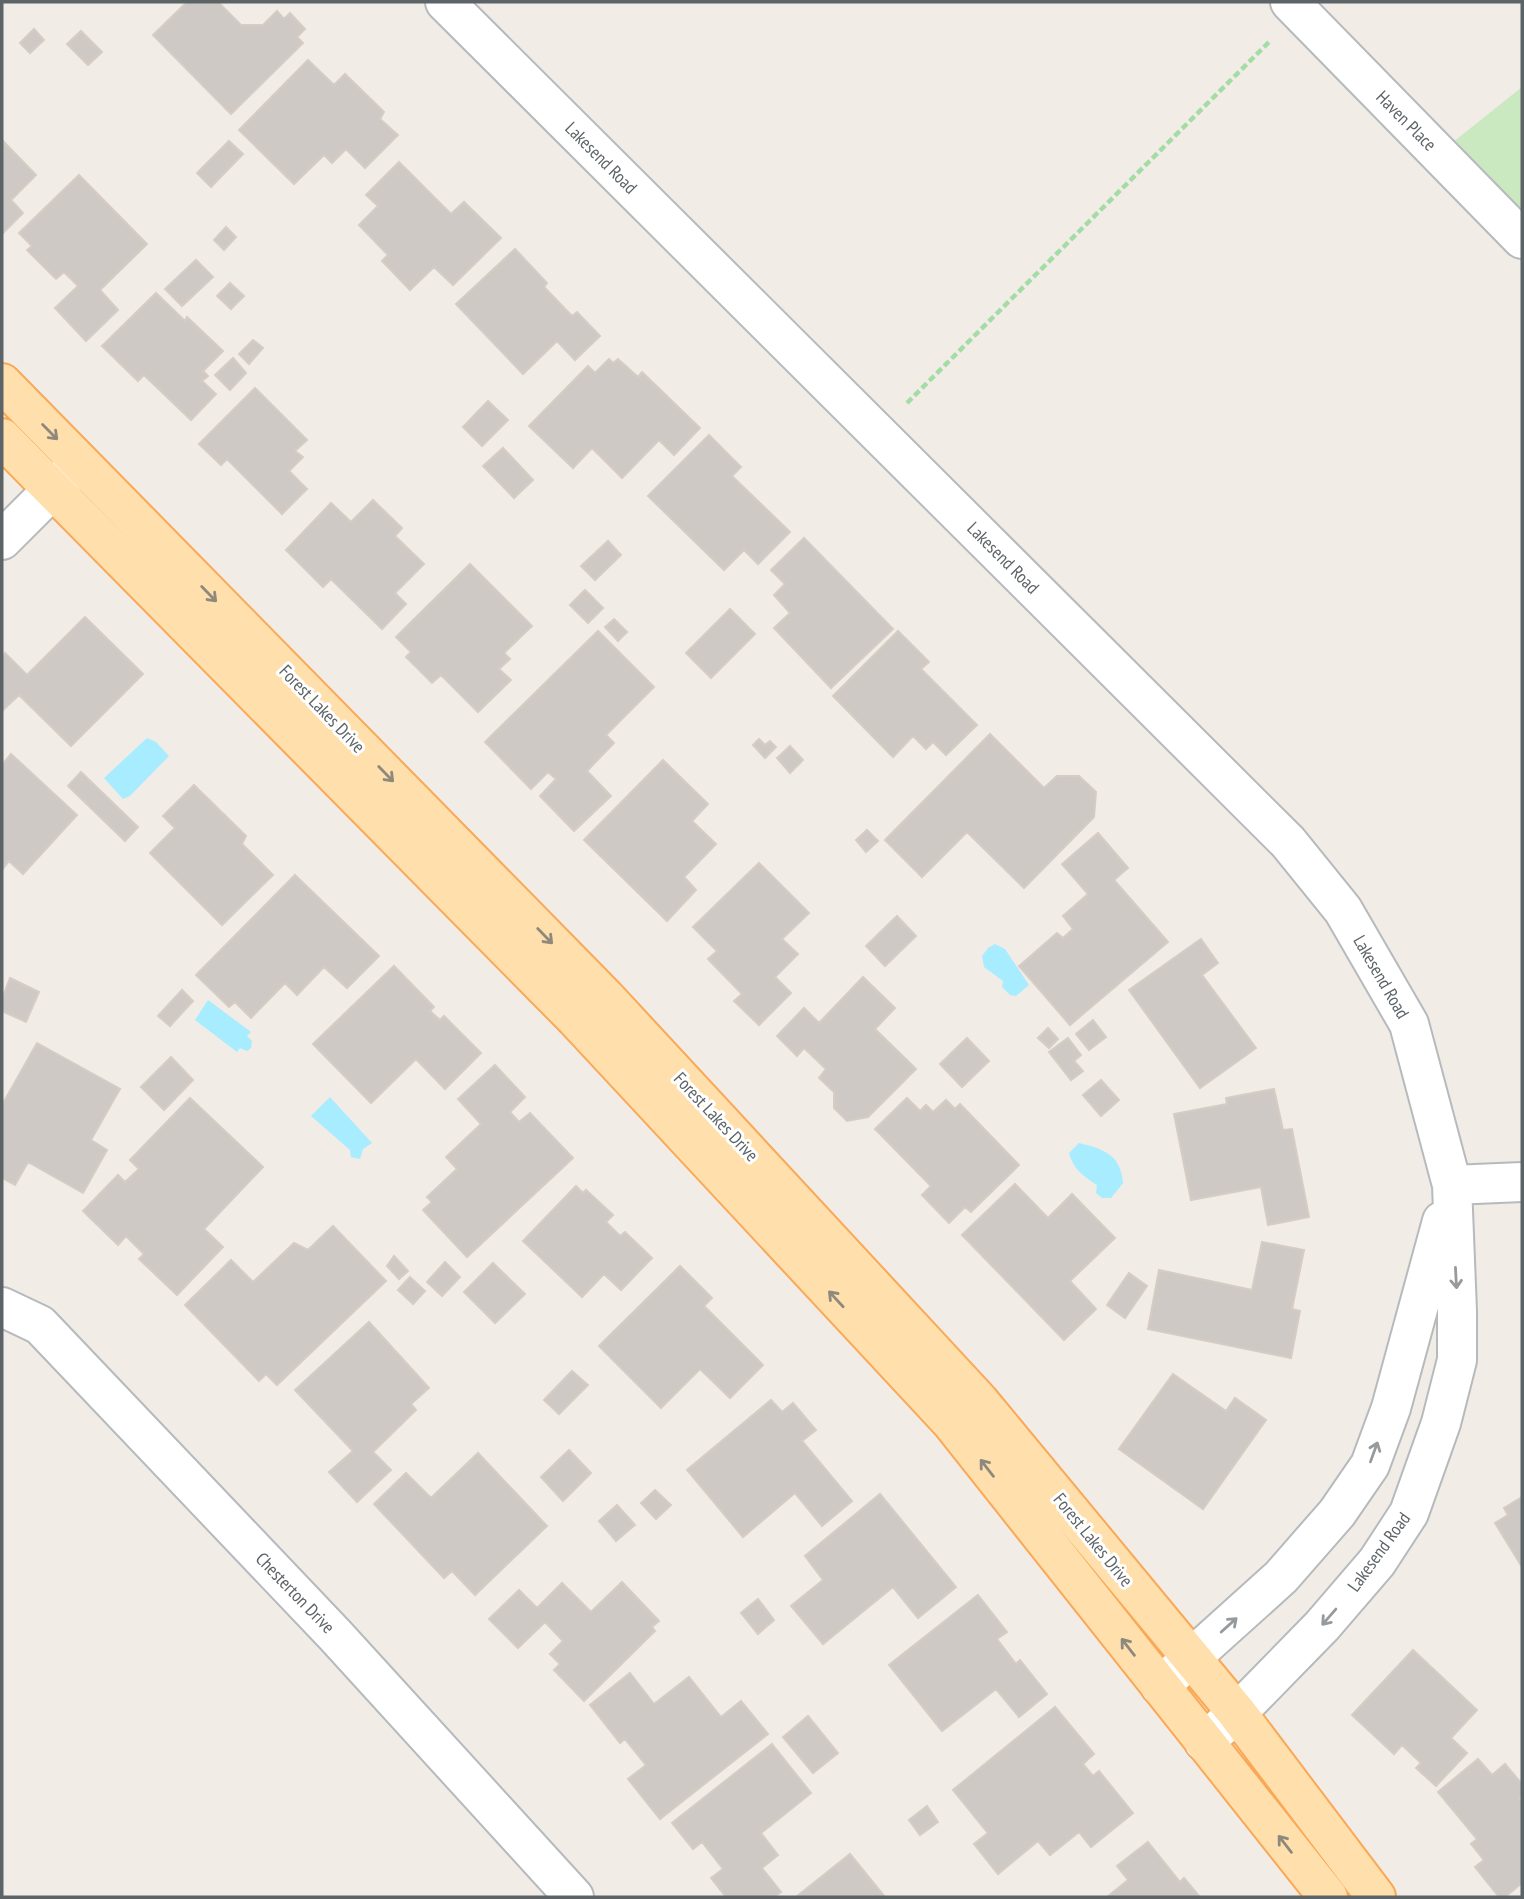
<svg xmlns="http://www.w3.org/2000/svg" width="1524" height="1899" viewBox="0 0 1524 1899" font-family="'PT Sans Narrow',sans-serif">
<rect width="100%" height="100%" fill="#f1ece6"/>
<!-- green -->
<path fill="#cae9c1" d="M1522,87v130l-75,-70z"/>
<!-- water -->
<path fill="#a8ecff" d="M147,738l9,4 13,14 -39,40 -7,3 -19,-21z
M995,944l10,5 24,36 -13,11 -6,-1 -8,-8 1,-6 -19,-14 -2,-11 6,-8z
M208,1000l43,32 -4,4 5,5 -1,7 -4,3 -7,-3 -3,4 -42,-32z
M330,1097l42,46 -9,6 -3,10 -9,-2 -1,-7 -39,-34z
M1079,1143c25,6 42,12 44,40l-12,15h-9l-6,-5 1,-8c-15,-10 -23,-15 -28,-32z"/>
<!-- building -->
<path fill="#cec9c5" stroke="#d6ccc4" stroke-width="2" d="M187,2h31l23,23h22l14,-14 7,8 6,-6 15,16 -8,8 6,6 -72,71 -78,-79z
M34,29l10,11 -14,13 -10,-10z
M81,31l21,21 -14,13 -21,-21z
M308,60l26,25 11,-11 39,38 -4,7 18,16 -33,33 -19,-19 -14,14 -8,-8 -30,29 -55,-54z
M2,140l34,35 -25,25 12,13 -21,21z
M229,141l14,13 -32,33 -14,-14z
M399,162l52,52 13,-12 37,36 -48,47 -19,-18 -24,23 -28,-29 6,-6 -29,-30 19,-19 -12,-11z
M79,175l68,69 -47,46 18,20 -32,31 -31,-33 23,-22 -14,-14 -8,7 -29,-29 5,-4 -13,-13z
M226,227l10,10 -12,13 -10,-10z
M515,249l32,34 -3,4 28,29 5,-4 23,24 -25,24 -18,-19 -34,33 -67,-70z
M196,260l17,17 -31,29 -17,-17z
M230,283l14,13 -13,13 -14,-13z
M156,293l29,28 2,-4 36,34 -20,20 5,5 -6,5 14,13 -25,26 -47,-45 -6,6 -36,-35z
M253,340l10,8 -14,16 -10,-10z
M233,358l13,15 -16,17 -15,-15z
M609,359l4,4 5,-4 20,18 4,-5 58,56 -26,27 -15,-15 -37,38 -30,-30 -19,20 -44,-42 59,-60 7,7z
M255,388l52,52 -12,11 8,6 -14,14 18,18 -25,25 -55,-55 -6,6 -22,-21z
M488,401l20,19 -26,26 -19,-19z
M709,435l32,32 -9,9 58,56 -32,32 -14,-14 -20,20 -76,-74z
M503,448l30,32 -19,18 -31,-32z
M373,500l29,28 -7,8 29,28 -29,29 11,11 -24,25 -51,-50 -8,8 -37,-37 45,-47 20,19z
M804,538l89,91 -62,59 -57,-60 16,-15 -16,-18 11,-11 -14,-14z
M608,541l13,14 -26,25 -14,-14z
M470,564l62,62 -28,27 6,6 -11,10 12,11 -33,32 -37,-37 -9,8 -26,-26 5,-5 -15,-15z
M585,590l18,18 -15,15 -18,-18z
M730,609l25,25 -44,44 -25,-25z
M85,617l58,57 -72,72 -52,-51 -17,16v-54l3,-4 22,22z
M614,619l13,13 -9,9 -13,-14z
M598,631l56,56 -48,48 8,8 -27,28 24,25 -37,35 -34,-35 16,-17 -8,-7 -17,17 -46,-47z
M898,631l31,31 -8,7 56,56 -31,30 -13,-13 -7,7 -13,-13 -20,21 -60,-61z
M990,734l54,54 13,-12h22l17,16 -2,25 -70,71 -57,-56 -45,45 -37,-37z
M759,739l6,6 5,-4 6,6 -11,11 -12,-13z
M790,746l13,14 -13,13 -13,-15z
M11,754l66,61 -54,59 -14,-13 -7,9v-105z
M663,760l45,44 -16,17 24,23 -32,33 12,13 -29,31 -83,-81z
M81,772l57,55 -13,14 -57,-55z
M194,785l52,51 -4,8 31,31 -51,50 -72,-72 25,-25 -12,-12z
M867,830l11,11 -12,11 -10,-12z
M1098,833l30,35 -14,12 54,62 -98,83 -51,-59 38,-33 6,5 10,-9 -10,-13 25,-22 -26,-30z
M759,863l50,50 -27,26 16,15 -23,23 16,16 -32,32 -25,-24 8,-7 -34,-35 9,-8 -24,-24z
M295,875l84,81 -32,32 -23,-21 -27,28 -12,-12 -34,35 -16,-16 -6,5 -33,-32z
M897,916l19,20 -31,30 -19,-20z
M1201,939l17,24 -16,12 54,73 -56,40 -71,-98z
M394,966l40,41 -4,4 10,9 4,-4 37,37 -36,36 -29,-30 -45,44 -58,-59z
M863,977l32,31 -20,21 41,40 -48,48 -21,4 -13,-13v-16l-15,-14 7,-9 -22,-21 -7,8 -20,-20 27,-28 15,15z
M10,978l29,14 -13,30 -24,-11v-12z
M182,990l11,11 -23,25 -12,-10z
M1093,1020l13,17 -17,13 -13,-16z
M1048,1028l10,11 -9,9 -11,-10z
M967,1038l22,23 -27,26 -22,-23z
M1068,1038l13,17 -7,6 9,10 -12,9 -22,-28z
M37,1043l83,46 -29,51 16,10 -24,43 -55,-31 -13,23 -13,-7v-73z
M171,1057l22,23 -29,30 -23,-23z
M495,1065l30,32 -15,15 9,10 11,-9 43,45 -106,99 -44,-47 9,-8 -5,-5 30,-28 -11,-12 35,-33 -23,-25z
M1101,1080l18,20 -18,16 -18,-21z
M1274,1089l9,41 9,-1 17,88 -41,8 -7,-38 -70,13 -17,-86 53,-10 -1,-6z
M190,1098l73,69 -59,62 19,18 -46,48 -38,-36 5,-5 -18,-18 -8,9 -35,-34 35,-36 7,7 14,-13 -9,-9z
M907,1098l13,13 6,-6 7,7 13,-12 9,9 5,-5 59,61 -48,47 -6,-5 -16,16 -27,-28 9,-9 -56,-57z
M1015,1184l33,34 24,-24 43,44 -45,43 26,28 -32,31 -102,-105z
M576,1186l7,7 3,-3 27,25 -7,7 14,14 5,-4 27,26 -31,32 -17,-16 -22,23 -59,-56z
M333,1226l53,55 -109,104 -11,-11 -7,7 -74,-76 46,-45 22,22 41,-39 14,7z
M1262,1242l42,8 -12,59 8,2 -9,47 -143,-29 11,-59 93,20z
M394,1256l14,15 -9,8 -12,-13z
M445,1262l15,15 -18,19 -15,-14z
M493,1263l32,31 -30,29 -31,-31z
M680,1266l32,32 -8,8 59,59 -33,33 -30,-29 -39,39 -62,-62z
M1129,1273l18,13 -22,32 -18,-13z
M410,1277l15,14 -12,13 -15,-14z
M369,1322l60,66 -18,16 5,6 -43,42 18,18 -34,32 -28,-30 24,-21 -58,-61z
M572,1371l16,14 -29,29 -15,-14z
M1173,1374l53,37 9,-13 31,22 -63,89 -84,-60z
M771,1400l11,12 11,-9 23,27 -14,11 50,60 -30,25 -27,-33 -52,44 -56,-67z
M569,1450l22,23 -28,28 -22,-24z
M478,1453l69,73 -72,69 -23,-24 -8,7 -70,-74 32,-31 25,25z
M655,1490l16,15 -15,14 -15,-16z
M880,1494l76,93 -38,31 -25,-31 -70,57 -32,-38 32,-26 -18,-24z
M1522,1497v70l-27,-44 13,-8 -4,-7z
M617,1505l18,20 -19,16 -17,-20z
M622,1582l37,39 -7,6 3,4 -71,70 -30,-31 6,-6 -10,-10 13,-13 -18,-19 -27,26 -29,-29 30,-29 18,18 25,-25 29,29z
M978,1595l29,37 -10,7 19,25 4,-4 27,34 -28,23 -23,-28 -54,42 -53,-66z
M758,1599l16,21 -16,14 -17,-21z
M1413,1650l64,60 -26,28 16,15 -31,33 -20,-18 5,-5 -19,-18 -8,9 -42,-39z
M630,1673l24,31 35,-27 32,40 20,-16 27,33 -108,85 -32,-40 18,-14 -21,-26 -5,4 -30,-38z
M1055,1707l39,47 -11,10 10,12 6,-5 34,42 -42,34 -12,-15 -29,23 -12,-14 -40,33 -24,-30 14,-11 -35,-43z
M808,1716l30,37 -25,20 -30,-36z
M772,1744l39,49 -50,40 17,22 -16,13 19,24 -7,5h-48l-15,-19 12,-9 -21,-27 -9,7 -21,-26z
M1478,1759l14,16 13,-11 17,20v11l-3,3 3,4v81l-17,14h-6l-24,-30 9,-7 -13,-16 6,-5 -39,-47z
M927,1806l11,16 -18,13 -11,-15z
M1148,1842l32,40 4,-4 16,19h-93l21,-17 -11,-14z
M850,1854l35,43h-89z"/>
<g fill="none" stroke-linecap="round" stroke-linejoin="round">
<defs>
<path id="minor" d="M445,2l843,840 55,68 66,114 43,161 5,126v49l-16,63 -32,90 -32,49 -55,64 -85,87 -33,29
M1290,2l232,237
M2,540l74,-74
M1452,1185l70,-3
M2,1307l38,18 295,310 239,262
M1160,1686l121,-109 56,-64 33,-48 21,-57 51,-187"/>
<path id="major" d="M2,383l603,614 374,404 258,312 139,184
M2,438l574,581 375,403 377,475"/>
</defs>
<!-- minor casing -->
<use href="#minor" stroke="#b6babd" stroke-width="42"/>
<!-- major casing -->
<use href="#major" stroke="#faa856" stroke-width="42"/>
<!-- path -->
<path stroke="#a4dca6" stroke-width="4.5" stroke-dasharray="7 3.5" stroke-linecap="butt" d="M907,403l363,-362"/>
<!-- minor -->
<use href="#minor" stroke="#fff" stroke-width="38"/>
<!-- major -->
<use href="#major" stroke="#ffe0ad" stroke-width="38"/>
</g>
<!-- one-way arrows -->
<defs><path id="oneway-shaft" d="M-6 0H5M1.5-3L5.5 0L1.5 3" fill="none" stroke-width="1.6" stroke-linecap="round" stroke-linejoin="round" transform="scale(1.75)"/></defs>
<g stroke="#8e897c">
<use href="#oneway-shaft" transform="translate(50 432) rotate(45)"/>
<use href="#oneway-shaft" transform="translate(209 594) rotate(46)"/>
<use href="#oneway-shaft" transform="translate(386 774) rotate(46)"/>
<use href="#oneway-shaft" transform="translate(545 936) rotate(46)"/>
<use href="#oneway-shaft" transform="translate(836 1299) rotate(-133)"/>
<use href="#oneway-shaft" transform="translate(987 1468) rotate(-128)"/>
<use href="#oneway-shaft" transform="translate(1128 1647) rotate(-128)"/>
<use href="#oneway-shaft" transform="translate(1285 1844) rotate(-128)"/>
</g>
<g stroke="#969a9c">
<use href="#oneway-shaft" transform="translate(1456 1278) rotate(87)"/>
<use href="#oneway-shaft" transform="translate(1374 1452) rotate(-70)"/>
<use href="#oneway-shaft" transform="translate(1329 1617) rotate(131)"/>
<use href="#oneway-shaft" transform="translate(1229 1625) rotate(-42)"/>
</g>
<g text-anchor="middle" stroke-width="6" stroke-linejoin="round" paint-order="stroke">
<!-- street labels -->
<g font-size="18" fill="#5d6467" stroke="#fff">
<text transform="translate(1406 121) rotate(45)" y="6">Haven Place</text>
<text transform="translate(601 158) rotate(45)" y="6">Lakesend Road</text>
<text transform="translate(1003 558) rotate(45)" y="6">Lakesend Road</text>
<text transform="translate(322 709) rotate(46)" y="6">Forest Lakes Drive</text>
<text transform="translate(1381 977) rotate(60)" y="6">Lakesend Road</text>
<text transform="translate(716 1117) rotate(47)" y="6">Forest Lakes Drive</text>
<text transform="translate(1093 1540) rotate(51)" y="6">Forest Lakes Drive</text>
<text transform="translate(1379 1552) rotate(-54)" y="6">Lakesend Road</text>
<text transform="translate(295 1593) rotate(46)" y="6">Chesterton Drive</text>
</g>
</g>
<!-- border -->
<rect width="1524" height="1899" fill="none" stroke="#5d6467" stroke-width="7"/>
</svg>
